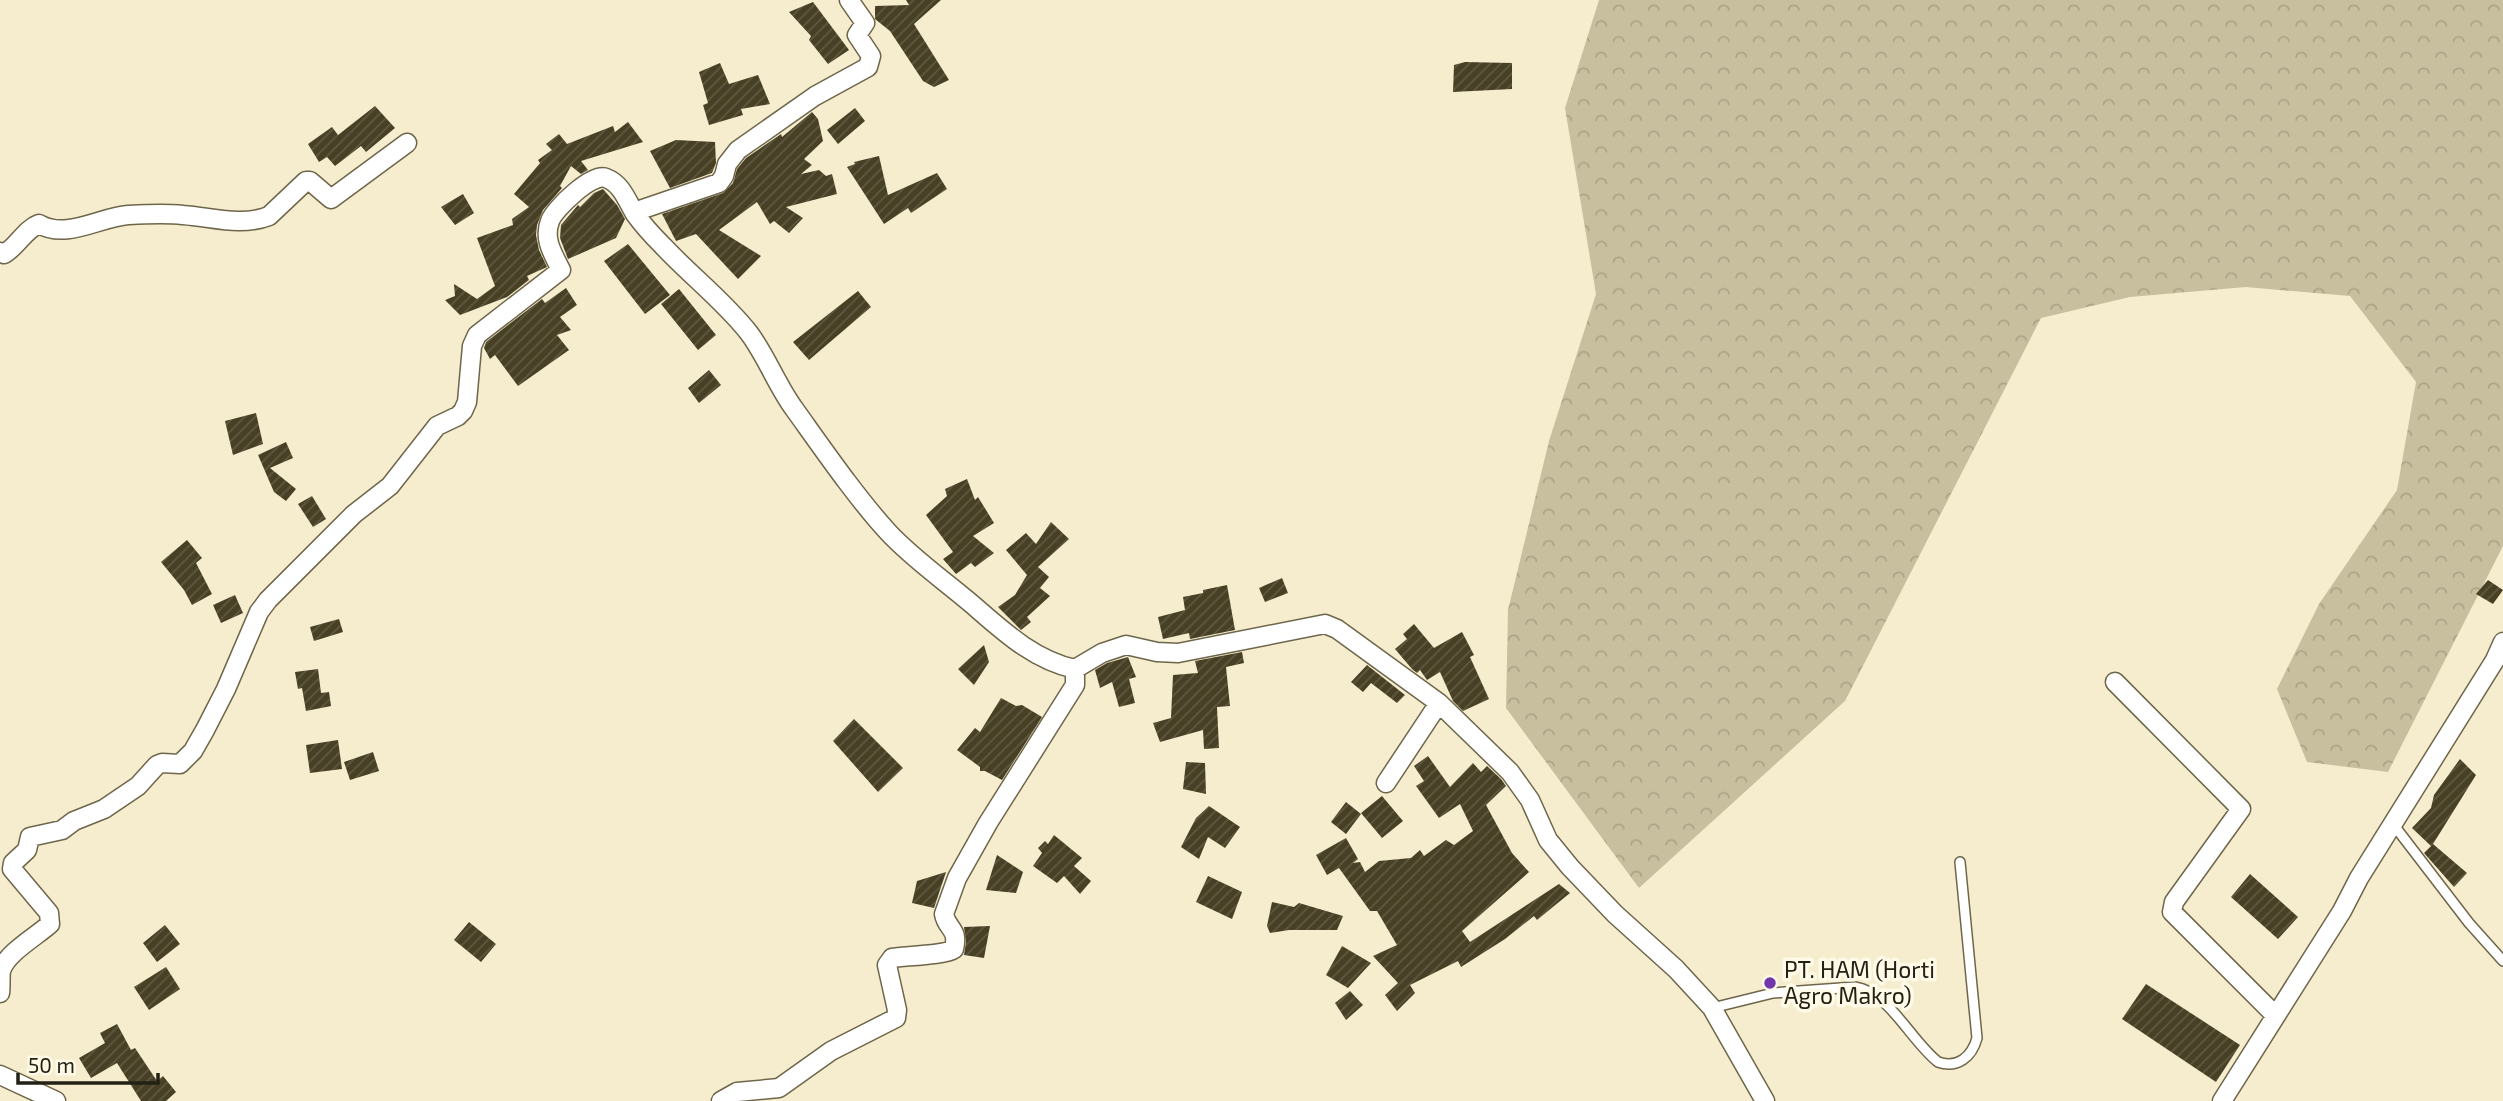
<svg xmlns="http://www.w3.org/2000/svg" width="2503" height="1101" viewBox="0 0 2503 1101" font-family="'Exo 2',sans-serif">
<defs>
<pattern id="forest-crowns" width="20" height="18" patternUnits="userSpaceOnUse" patternTransform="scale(1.75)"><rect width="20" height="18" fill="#c8bf9f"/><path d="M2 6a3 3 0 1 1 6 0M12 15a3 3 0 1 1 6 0" fill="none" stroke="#aca488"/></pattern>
<pattern id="building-hatch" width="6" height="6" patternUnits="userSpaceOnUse" patternTransform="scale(1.75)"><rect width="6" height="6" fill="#474025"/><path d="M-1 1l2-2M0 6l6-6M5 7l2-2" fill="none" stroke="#5f5942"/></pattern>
</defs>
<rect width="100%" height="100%" fill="#f5edcd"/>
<!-- forest -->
<path fill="url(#forest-crowns)" d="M1599,0h904v546l-115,226 -81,-10 -30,-73 42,-85 78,-114 19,-108 -66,-86 -104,-9 -116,10 -89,21 -196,383 -206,187 -133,-180 2,-98 41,-169 47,-147 -31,-186z"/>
<!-- building -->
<path fill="url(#building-hatch)" d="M906,0h35l-27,24 35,56 -15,7 -11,-6 -33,-50 -15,-12v-13l34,-1z
M813,2l36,48 -21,14 -19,-24 2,-4 -22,-24z
M1465,62l47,1v26l-59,3 1,-27z
M720,63l9,21 29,-9 12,29 -29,5 2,6 -34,10 -6,-20 5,-2 -9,-31z
M375,106l20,22 -29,24 -5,-6 -26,20 -8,-9 -8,5 -11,-18 24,-17 6,8z
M855,108l10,13 -27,23 -11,-14z
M812,112l6,7 5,22 -19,18 8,6 -11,9 18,-4 7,6 6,-2 5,20 -51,13 17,11 -14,15 -15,-12 -4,3 -13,-22 -38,28 42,26 -23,23 -42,-45 -20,7 -14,-27 61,-21 10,-10 4,-14 9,-11 35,-24 1,3z
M628,122l15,20 -62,19 7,9 -7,4 -10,-8 -11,20 2,2 -19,22 -6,15 -1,10 3,15 8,17 -20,9 2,4 -22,17 -47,18 -15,-15 10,-4 -1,-12 23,15 18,-13 -18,-48 36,-13 -1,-6 17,-12 -15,-13 26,-31 -2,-3 14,-10 -6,-6 13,-10 8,10 46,-18 2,6z
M676,140l39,2 1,21 -4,10 -42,15 -20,-37z
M879,156l9,39 49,-22 10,16 -36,24 -3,-5 -24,16 -37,-57 8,-3 -1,-2z
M603,189l14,16 8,14 -9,19 -48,21 -8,-21 1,-13 17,-20 2,2 14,-14z
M463,194l11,19 -19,12 -14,-18z
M628,244l42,51 -25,19 -41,-53z
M566,288l11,17 -17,12 11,13 -14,5 12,15 -51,36 -23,-31 -5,4 -6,-11 2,-6 56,-43 3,4z
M679,289l37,46 -18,15 -37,-46z
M858,291l13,16 -62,53 -16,-18z
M709,370l12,15 -22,18 -11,-15z
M256,413l7,31 -30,11 -8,-34z
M286,442l7,16 -23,10 26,21 -10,12 -12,-9 -16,-37z
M967,479l8,21 3,-3 16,26 -21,13 21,17 -19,14 -4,-4 -15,11 -13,-15 10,-7 -27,-37 21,-19 -2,-7z
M312,496l14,23 -13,8 -15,-23z
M1051,522l18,17 -31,28 11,10 -9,11 10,8 -23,21 4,5 -10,8 -23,-23 17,-12 12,-20 -21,-25 20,-17 10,11z
M187,540l15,18 -6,5 16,31 -20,11 -8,-15 -23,-28z
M1282,578l6,15 -23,9 -6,-14z
M2488,580l15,10 -10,14 -17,-10z
M1227,585l8,45 -45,9 -1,-6 -26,6 -5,-22 27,-7 -2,-13 20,-4v-3z
M235,595l8,18 -22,10 -8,-18z
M339,619l4,13 -29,9 -4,-14z
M1414,624l20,24 28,-16 12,23 -4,2 19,42 -26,12 -10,-10 -13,-29 -13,8 -7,-10 -3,3 -5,-4 -17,-20 12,-10 -4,-5z
M984,645l5,17 -15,23 -16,-16z
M1242,652l2,11 -18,4 4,39 -13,1 2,41 -15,1 -1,-19 -43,12 -7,-19 18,-5 2,-43 25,-2 -3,-12z
M1128,657l8,20 -7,2 6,24 -16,4 -7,-25 -12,6 -5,-18 12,-7z
M1367,665l38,30 -8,8 -26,-20 -8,9 -12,-10z
M318,669l3,24 8,-1 2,14 -25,5 -4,-23 -4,1 -3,-17z
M1001,698l15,8 6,-1 20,12 -40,63 -17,-9h-5v-4l-23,-17 18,-22 5,4z
M854,719l49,49 -25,24 -45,-51z
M338,740l4,29 -32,4 -4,-28z
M373,752l6,19 -29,9 -6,-18z
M1428,756l22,31 23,-24 8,9 6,-6 14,13 5,7 -20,19 26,48 17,19 -67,59 8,11 89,-58 11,9 -33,27 -3,-4 -29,23 -44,28 -3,-6 -48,24 5,8 -18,18 -12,-16 13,-12 -25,-27 24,-11 -20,-34h-7l-31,-43 -12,7 -11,-20 30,-17 12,21 -5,4 7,-1 5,10 14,-11 32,-3 9,-8 4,6 22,-16 8,5 19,-14 -13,-27 -21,14 -23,-32 8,-5 -10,-15z
M2460,759l16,16 -43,69 34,29 -13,14 -30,-34 7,-7 -19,-18 19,-20 3,-13z
M1186,762l19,1 1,31 -23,-5z
M1382,796l21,25 -21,17 -21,-25z
M1346,802l15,12 -15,20 -15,-12z
M1209,806l31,21 -15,21 -17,-11 -9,22 -18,-12 15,-29z
M1054,835l28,23 -8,8 17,15 -11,13 -16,-18 -7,7 -24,-17 9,-13 -4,-5 7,-7 3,3z
M997,855l26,17 -7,21 -30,-3z
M946,872l-12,36 -22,-5 5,-22z
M2250,874l48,43 -20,22 -47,-42z
M1208,876l34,16 -10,27 -36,-17z
M1272,902l22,5 5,-4 44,13 -6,14h-48l-19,3 -3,-7z
M469,922l27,22 -15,18 -27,-22z
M165,925l15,19 -23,18 -14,-19z
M990,926l-6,32 -20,-3 2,-13 -2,-15z
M1342,946l29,17 -23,25 -22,-13z
M166,967l14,22 -31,21 -15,-23z
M2146,984l94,61 -24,37 -94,-63z
M1350,991l13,14 -17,15 -11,-17z
M117,1024l14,26 4,-2 22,33 6,-5 13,16 -10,9h-25l-24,-38 -26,15 -12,-20 26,-15 -5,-10z"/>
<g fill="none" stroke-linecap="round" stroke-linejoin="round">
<defs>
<path id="lane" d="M2393,824l76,99 34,38
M1712,1008l61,-15 82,-6c34,5 56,54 83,75 19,7 34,-5 39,-24l-17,-176"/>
<path id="street" d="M634,212l85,-29 5,-7 3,-12 11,-14 77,-54 53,-29 3,-11 -14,-21 8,-12 -16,-23
M0,252l4,2c13,-7 21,-25 35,-30 27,16 61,-7 89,-9 19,-1 37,-2 55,0 29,2 58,12 86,1l37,-35h4l21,18 76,-56
M2115,682l126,127 -67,93 -2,10 104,104
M1386,783l53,-80
M0,993c1,-7 0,-16 1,-22 5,-18 36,-35 49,-47l-1,-11 -37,-44 1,-6 14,-13 3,-13 32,-7 12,-9 30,-12 34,-23 19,-21 5,-2 18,1 13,-13 12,-21 21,-41 33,-77 9,-12 86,-86 36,-28 47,-60 21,-10 5,-5 4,-9 5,-56 5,-11 84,-65c-8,-16 -18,-31 -11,-49 4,-12 43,-49 56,-43 16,6 21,23 29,36 8,11 18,22 28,32 27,29 62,56 86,87 18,24 28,53 46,77 28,39 61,87 93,122 25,27 57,49 85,73 31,27 61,55 102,64l27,-16 24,-8 31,7 21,1 147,-29 12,5 102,74 71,69 20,28 18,40 22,27 45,47 61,55 36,39 53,93
M0,1075l56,26
M721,1101l16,-9 42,-4 52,-37 65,-33 1,-8 -10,-45 5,-7c13,-2 54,-3 62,-9 5,-21 -7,-19 -10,-35l13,-36 31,-55 87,-138v-16
M2222,1101l120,-190 17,-33 136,-218 8,-18"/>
</defs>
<!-- lane casing -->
<use href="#lane" stroke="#6e664b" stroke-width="12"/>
<!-- street casing -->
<use href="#street" stroke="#6e664b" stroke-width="21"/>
<!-- lane -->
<use href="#lane" stroke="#fff" stroke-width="9"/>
<!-- street -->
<use href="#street" stroke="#fff" stroke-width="18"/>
</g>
<!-- markers -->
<circle fill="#7337ad" stroke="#fffae7" stroke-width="2.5" cx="1770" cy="983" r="7"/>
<g text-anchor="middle" stroke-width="7" stroke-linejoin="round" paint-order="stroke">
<!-- poi labels -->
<g font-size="23" fill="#232014" stroke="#fffae7" text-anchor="start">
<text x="1784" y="978">PT. HAM (Horti<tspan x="1784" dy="26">Agro Makro)</tspan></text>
</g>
</g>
<!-- scale -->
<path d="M18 1073v10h140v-10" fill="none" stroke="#232014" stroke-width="3.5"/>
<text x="28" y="1073" font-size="21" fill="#232014" stroke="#fffae7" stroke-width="5" paint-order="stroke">50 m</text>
</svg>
